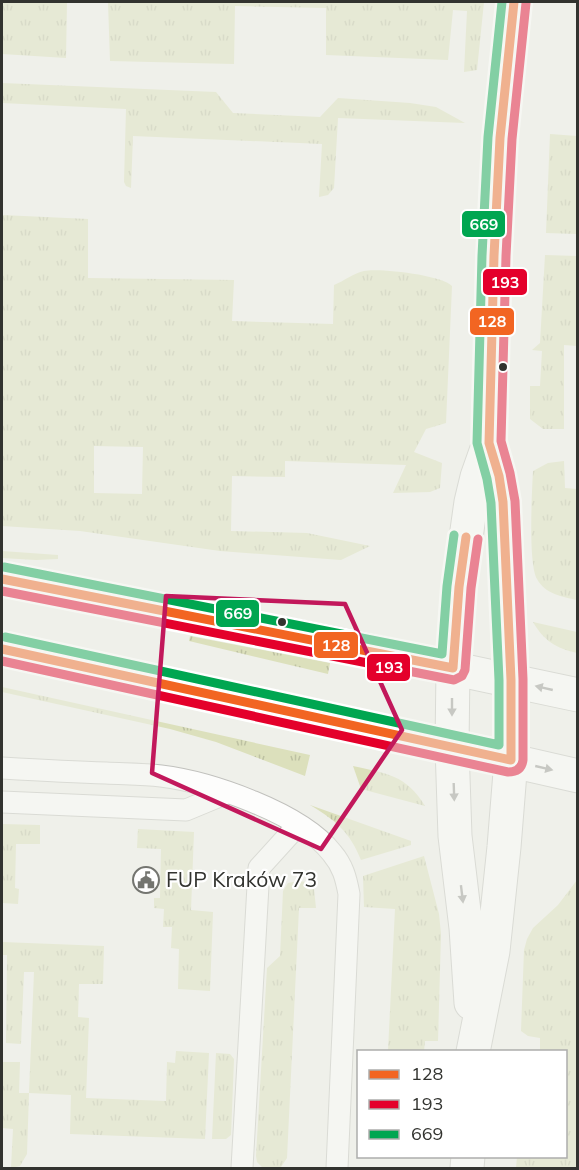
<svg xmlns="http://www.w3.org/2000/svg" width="579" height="1170" viewBox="0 0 579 1170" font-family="Mulish,sans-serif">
<defs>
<pattern id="grass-tufts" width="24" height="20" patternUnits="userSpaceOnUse" patternTransform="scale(1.5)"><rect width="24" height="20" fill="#dce0bc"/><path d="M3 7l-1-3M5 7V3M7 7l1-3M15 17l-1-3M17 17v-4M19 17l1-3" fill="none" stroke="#bdc1a2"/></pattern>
</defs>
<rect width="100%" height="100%" fill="#eff0ea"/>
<!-- grass -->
<path fill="url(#grass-tufts)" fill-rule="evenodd" d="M2,2h65l-1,56 -64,-4z
M108,2h376l-7,68 -13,2 3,-61 -14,-1 -5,50 -122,-5v-47l-91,-2 -1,58 -124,-3z
M2,83l214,9 17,21 87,4 18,-19 72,5 26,4 29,16 -127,-5 -4,70 -6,7 -9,2 3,-53 -189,-8 -2,52 -5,-2 -2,-4 2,-73 -124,-6z
M550,134l27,2v98l-31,-1z
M2,215l86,4v59l146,2 -2,41 101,3 1,-39c10,-4 20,-12 30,-14 16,-3 77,4 88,15l-6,137 -20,6 -12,23 28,11 -2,25 -10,4 -37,1 13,-28 -121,-4v16l-53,-1 -1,55 76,2 63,13 -29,14 -121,-9 -140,-20 -78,-5zM94,446l49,1 -1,47 -48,-1z
M545,255l32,1v90l-13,-1v84h-21l-13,-10v-33h10l2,-35 -10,-1 8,-7z
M564,461l1,27 12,1v111c-14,-3 -32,-6 -40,-21 -9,-16 -5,-87 -4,-108l15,-8z
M2,551l56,4v4l-22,1 -34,-2z
M533,622l44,10v21c-21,-5 -33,-12 -44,-31z
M190,636l140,27 -2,11 -139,-33z
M2,687l308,68 -5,21 -89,-34 -46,-13 -168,-37z
M353,766c32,7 54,9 72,40l-64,-17z
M310,805l101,36v4l-50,15c-11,-28 -26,-40 -51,-55z
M2,824l38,1v19h-24l-1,44 4,1 -1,15 -16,-1z
M138,829l56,3 -3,78 22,2 -3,79 -32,-2 1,-40 -8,-1 1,-21h-9l1,-18 -10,-1v-10h6l1,-49 -24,-1z
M424,856l15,58 2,20 -3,107h-13l-1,10h-36l7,-142 -31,-2 -1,-31z
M577,880v288h-61l1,-11 49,-1v-104l-26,-1v-13l-12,-2 -7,-5 3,-81 3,-11 6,-11 25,-23z
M299,881l7,1 8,7 2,19h-17l-12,250 -6,9 -18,1 -6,-6 -1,-6 11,-188 13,-12 3,-65 5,-8z
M2,942l102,4 -1,38h-24l-1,33 11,1 -3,80 80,3 1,-39 8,1 1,-12 33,2 -4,86 -135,-5 1,-39 -42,-2 -2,61 -7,12 -9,2 2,-39 -11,-1v-66h18l-1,31h10l5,-121h-10l-3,72 -15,-1 1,-88h-5z
M216,1053l14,1 4,5 -3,76 -5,4h-14z"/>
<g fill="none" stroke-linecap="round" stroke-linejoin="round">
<defs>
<path id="lane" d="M2,768c34,2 69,4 104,5 18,1 37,1 55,3 49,6 140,37 171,77 11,13 14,25 17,41l-12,274
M2,802l184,8 41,-17
M242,1168l17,-300 39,-43"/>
<path id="street" d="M471,1003l-5,-75 -11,-92 -3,-89 1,-79 6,-81 12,-85 6,-25 12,-34
M473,1052l20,-101 11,-104 7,-87v-80l-8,-178 -4,-26 -10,-33 5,-187 6,-118 14,-136
M467,1168l1,-12"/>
<path id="primary" d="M2,579l355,69 221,47
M2,649l304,65 272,62"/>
</defs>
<!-- lane casing -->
<use href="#lane" stroke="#c1c1bd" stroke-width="23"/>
<!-- street casing -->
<use href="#street" stroke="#c1c1bd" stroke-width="35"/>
<!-- primary casing -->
<use href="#primary" stroke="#c1c1bd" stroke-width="35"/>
<!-- lane -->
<use href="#lane" stroke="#fdfdfc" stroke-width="21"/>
<!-- street -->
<use href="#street" stroke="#fdfdfc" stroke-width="33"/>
<!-- primary -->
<use href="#primary" stroke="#fdfdfc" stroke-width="33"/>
<defs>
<path id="bus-1" d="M2,579l451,89 6,-81 7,-50
M2,649l509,111v-80l-8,-178 -4,-26 -10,-33 5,-187 6,-118 14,-136"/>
<path id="bus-2" d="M2,591l452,89 8,-4 3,-6 6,-82 7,-49
M2,661l506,111c9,0 14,-4 15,-12v-81l-8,-178 -5,-28 -9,-32 5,-185 6,-117 14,-136"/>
<path id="bus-3" d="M4,567l438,87 5,-68 7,-51
M5,637l494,108v-65l-8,-177 -4,-24 -10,-36 5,-187 6,-119 14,-135"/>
</defs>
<!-- bus-1 casing -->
<use href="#bus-1" stroke="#fff" stroke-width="14"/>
<!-- bus-2 casing -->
<use href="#bus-2" stroke="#fff" stroke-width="14"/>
<!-- bus-3 casing -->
<use href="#bus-3" stroke="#fff" stroke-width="14"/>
<!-- bus-1 -->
<use href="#bus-1" stroke="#f26522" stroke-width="9"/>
<!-- bus-2 -->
<use href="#bus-2" stroke="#e4002b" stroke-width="9"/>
<!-- bus-3 -->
<use href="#bus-3" stroke="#00a651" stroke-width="9"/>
</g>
<!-- one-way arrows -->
<defs><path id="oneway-solid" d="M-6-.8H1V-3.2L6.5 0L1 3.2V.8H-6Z" transform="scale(1.5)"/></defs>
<g fill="#989896">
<use href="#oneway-solid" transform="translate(544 688) rotate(-167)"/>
<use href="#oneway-solid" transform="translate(452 707) rotate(90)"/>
<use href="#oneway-solid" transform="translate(544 768) rotate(13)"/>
<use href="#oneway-solid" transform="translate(454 792) rotate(88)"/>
<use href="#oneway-solid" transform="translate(462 894) rotate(83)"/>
</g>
<!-- marked area -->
<path d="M0 0H579V1170H0ZM166,596l179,8 57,126 -81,119 -169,-76z" fill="#eff0ea" fill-opacity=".55" fill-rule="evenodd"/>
<path fill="none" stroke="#c2185b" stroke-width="4.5" stroke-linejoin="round" d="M166,596l179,8 57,126 -81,119 -169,-76z"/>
<!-- icons -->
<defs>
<symbol id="civic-ring" viewBox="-11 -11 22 22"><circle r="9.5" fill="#fff" stroke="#747570" stroke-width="1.5"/><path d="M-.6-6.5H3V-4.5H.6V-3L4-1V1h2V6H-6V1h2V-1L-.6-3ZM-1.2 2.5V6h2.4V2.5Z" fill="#747570"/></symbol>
</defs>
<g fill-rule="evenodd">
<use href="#civic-ring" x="131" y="865" width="30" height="30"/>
</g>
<!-- markers -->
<g fill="#32332f" stroke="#fff" stroke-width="2">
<circle cx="503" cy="367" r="5"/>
<circle cx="282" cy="622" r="5"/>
</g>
<g text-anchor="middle" stroke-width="4.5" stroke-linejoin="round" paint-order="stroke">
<!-- poi labels -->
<g font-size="21" fill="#32332f" stroke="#fff" text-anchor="start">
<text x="166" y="887">FUP Kraków 73</text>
</g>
</g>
<g stroke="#fff" stroke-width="2">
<rect x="461" y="210" width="45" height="28" rx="6" fill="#00a651"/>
<rect x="482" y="268" width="46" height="28" rx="6" fill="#e4002b"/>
<rect x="469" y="307" width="46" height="29" rx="6" fill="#f26522"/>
<rect x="215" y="599" width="45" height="29" rx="6" fill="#00a651"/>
<rect x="313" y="631" width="46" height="28" rx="6" fill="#f26522"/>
<rect x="366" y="653" width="45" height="29" rx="6" fill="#e4002b"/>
</g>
<g font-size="16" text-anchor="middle" font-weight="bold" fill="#fff">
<text x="484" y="230">669</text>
<text x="505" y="288">193</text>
<text x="492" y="327">128</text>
<text x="238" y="619">669</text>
<text x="336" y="651">128</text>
<text x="389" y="673">193</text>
</g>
<!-- border -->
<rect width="579" height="1170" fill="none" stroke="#32332f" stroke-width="6"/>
<!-- legend -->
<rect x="357" y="1050" width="210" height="108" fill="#ffffff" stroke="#adadac" stroke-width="1.5"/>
<rect x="369" y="1070" width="30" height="9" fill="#f26522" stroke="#adadac" stroke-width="1.5"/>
<text x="411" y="1080" font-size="18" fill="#32332f">128</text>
<rect x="369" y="1100" width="30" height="9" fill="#e4002b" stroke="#adadac" stroke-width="1.5"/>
<text x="411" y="1110" font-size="18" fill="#32332f">193</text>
<rect x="369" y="1130" width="30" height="9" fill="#00a651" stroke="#adadac" stroke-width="1.5"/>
<text x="411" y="1140" font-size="18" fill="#32332f">669</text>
</svg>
